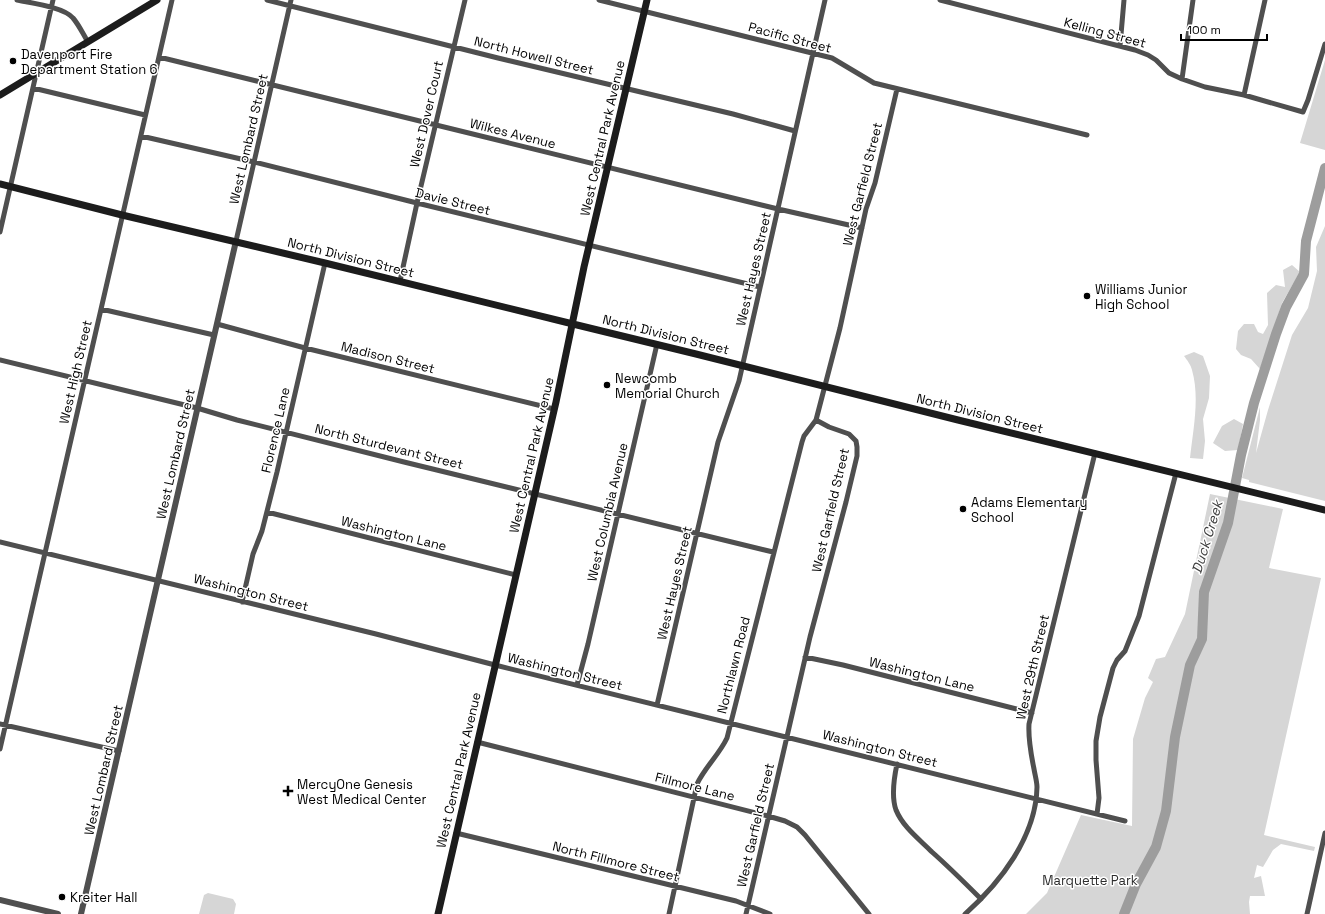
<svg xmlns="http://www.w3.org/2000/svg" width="1325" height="914" viewBox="0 0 1325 914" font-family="'Space Grotesk',sans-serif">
<rect width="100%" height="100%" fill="#fff"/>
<!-- green -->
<path fill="#d6d6d6" d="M1325,60v90l-25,-7z
M1325,226v275l-76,-19v-2l-7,-2 18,-71v13l-4,33 12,-43 24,-75 16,-27 9,-37 -1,-24z
M1292,265l8,7 -18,31 -22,66 -9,-10 -10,-4 -5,-6 2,-18 6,-7h10l4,8 5,2 5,-9 -1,-32 9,-8 9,2 -2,-17z
M1194,352l9,4 7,20 -1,22 -6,21 2,22 -2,18 -13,-1c3,-28 10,-60 2,-88 -1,-5 -5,-10 -8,-14z
M1234,419l9,5 -5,26 -13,1 -12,-8 9,-17z
M1210,494l73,15 -14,59 52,10 -57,257 51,12 -1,4 -33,-7 -8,6 -10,17 -6,-2 -3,13 7,-2 4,20h-15l-1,6 1,12h-224l21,-21 34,-78 51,11 1,-87 12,-41 8,-16 -5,-4 8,-19 9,-2 20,-43z
M208,893l25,6 3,5 -2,10h-35l5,-19z"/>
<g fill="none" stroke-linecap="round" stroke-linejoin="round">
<!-- river -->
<path stroke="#9d9d9d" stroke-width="10" d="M1124,914l12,-30 20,-37 10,-36 9,-74 15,-72 12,-26 2,-47 24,-69 13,-68 13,-52 22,-69 10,-27 18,-33 2,-33 19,-73"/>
<!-- minor -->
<path stroke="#4f4f4f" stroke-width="5" d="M17,0c14,3 47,7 56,18 6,7 10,16 15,24
M267,0l231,58 235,56 62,17
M599,0l233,58 42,25 213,52
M940,0l195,50 13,5 8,5 13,13 13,6 23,8 39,8 59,17 5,-12 17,-56
M1120,46l4,-46
M159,57l619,152 84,19
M1182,79l11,-79
M33,88l112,27
M1244,95l21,-95
M141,136l113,26 163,41 343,84
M0,232l53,-232
M236,241l55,-241
M400,281l17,-78 48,-203
M101,309l113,26
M217,324l88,24 249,61
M0,360l197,48 40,12 167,42 369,90
M267,512l249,63
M0,542l376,92 119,31 630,156
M242,602l11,-48 9,-23 15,-59 48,-209
M805,657l38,8 189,48
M577,685l11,-41 69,-300
M657,705l61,-263 21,-61 86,-381
M0,724l119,27
M477,742l291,74 17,5 12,6 8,8 64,79
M0,749l172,-749
M897,764c-3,14 -6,32 -1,46 7,17 23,29 36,42 17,15 33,31 49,47
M1097,814l2,-16 -3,-38v-19l4,-24 13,-49 4,-8 8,-9 14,-35 37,-143
M456,833l280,68 34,13
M669,914l28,-130c8,-17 22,-29 30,-46l75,-296 2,-6 12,-16 24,-92 26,-119 9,-26 22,-94
M746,914l64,-277 36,-135 11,-46v-9l-1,-6 -7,-7 -20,-7 -13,-7
M965,914c35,-31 71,-77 72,-127 0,-5 -2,-12 -3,-18 -3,-15 -6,-29 -5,-45l66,-271
M1307,914l18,-81"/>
<!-- tertiary -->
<path stroke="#4f4f4f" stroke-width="6" d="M0,900l58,14
M81,914l155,-673"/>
<!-- secondary -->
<path stroke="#1c1c1c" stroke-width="7" d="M0,95l157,-95
M0,184l122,31 203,48 248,61 123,30 262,66 367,90
M438,914l118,-512 28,-135 63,-267"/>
</g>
<!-- markers -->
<g fill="#000" stroke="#fff" stroke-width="1.5">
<circle cx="13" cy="61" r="4"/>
<circle cx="1087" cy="296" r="4"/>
<circle cx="607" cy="385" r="4"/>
<circle cx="963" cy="509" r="4"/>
<path d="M286 785h4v4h4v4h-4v4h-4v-4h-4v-4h4z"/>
<circle cx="62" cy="897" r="4"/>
</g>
<g text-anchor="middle" stroke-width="3" stroke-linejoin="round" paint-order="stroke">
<!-- street labels -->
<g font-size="13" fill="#000" stroke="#fff">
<text transform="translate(1105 32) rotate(15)" y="5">Kelling Street</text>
<text transform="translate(790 37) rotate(15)" y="5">Pacific Street</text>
<text transform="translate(534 55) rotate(14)" y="5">North Howell Street</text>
<text transform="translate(426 114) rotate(-77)" y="5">West Dover Court</text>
<text transform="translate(513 133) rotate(14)" y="5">Wilkes Avenue</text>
<text transform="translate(602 138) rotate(-77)" y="5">West Central Park Avenue</text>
<text transform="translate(248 139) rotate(-77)" y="5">West Lombard Street</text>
<text transform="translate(862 184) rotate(-76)" y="5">West Garfield Street</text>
<text transform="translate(453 201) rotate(14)" y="5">Davie Street</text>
<text transform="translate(351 257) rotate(14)" y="5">North Division Street</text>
<text transform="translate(753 269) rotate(-77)" y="5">West Hayes Street</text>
<text transform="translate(666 334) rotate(14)" y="5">North Division Street</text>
<text transform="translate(388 357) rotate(14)" y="5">Madison Street</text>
<text transform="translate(75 372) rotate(-77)" y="5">West High Street</text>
<text transform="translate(980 413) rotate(14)" y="5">North Division Street</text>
<text transform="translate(275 430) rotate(-77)" y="5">Florence Lane</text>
<text transform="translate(389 446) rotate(14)" y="5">North Sturdevant Street</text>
<text transform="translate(175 454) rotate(-77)" y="5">West Lombard Street</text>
<text transform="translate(531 455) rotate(-77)" y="5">West Central Park Avenue</text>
<text transform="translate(830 510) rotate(-77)" y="5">West Garfield Street</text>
<text transform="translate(607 512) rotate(-77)" y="5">West Columbia Avenue</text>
<text transform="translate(394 533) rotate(14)" y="5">Washington Lane</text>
<text transform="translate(674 583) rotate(-77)" y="5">West Hayes Street</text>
<text transform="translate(251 592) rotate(14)" y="5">Washington Street</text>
<text transform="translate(733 665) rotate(-76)" y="5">Northlawn Road</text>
<text transform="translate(1032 667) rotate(-77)" y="5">West 29th Street</text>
<text transform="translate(565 671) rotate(14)" y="5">Washington Street</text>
<text transform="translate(922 674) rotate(14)" y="5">Washington Lane</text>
<text transform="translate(880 748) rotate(14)" y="5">Washington Street</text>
<text transform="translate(103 770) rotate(-77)" y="5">West Lombard Street</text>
<text transform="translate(458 770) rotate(-77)" y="5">West Central Park Avenue</text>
<text transform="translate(695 786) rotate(14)" y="5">Fillmore Lane</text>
<text transform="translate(755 825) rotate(-77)" y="5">West Garfield Street</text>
<text transform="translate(616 861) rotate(14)" y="5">North Fillmore Street</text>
</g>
<!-- poi labels -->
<g font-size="13" fill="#000" stroke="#fff" text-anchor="start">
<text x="21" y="59">Davenport Fire<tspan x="21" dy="15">Department Station 6</tspan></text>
<text x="1095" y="294">Williams Junior<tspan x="1095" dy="15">High School</tspan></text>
<text x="615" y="383">Newcomb<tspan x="615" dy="15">Memorial Church</tspan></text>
<text x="971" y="507">Adams Elementary<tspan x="971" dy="15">School</tspan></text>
<text x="297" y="789">MercyOne Genesis<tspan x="297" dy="15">West Medical Center</tspan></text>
<text x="70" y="902">Kreiter Hall</text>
</g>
<!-- park labels -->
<g font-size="13" fill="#2d2d2d" stroke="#fff">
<text x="1090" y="885">Marquette Park</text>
</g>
<!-- water labels -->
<g font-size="14" font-style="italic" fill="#3e3e3e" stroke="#fff">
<text transform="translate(1207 537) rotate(-73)" y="5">Duck Creek</text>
</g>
</g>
<!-- scale -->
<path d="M1181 34v6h86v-6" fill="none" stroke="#000000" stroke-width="2"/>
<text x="1187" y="34" font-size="12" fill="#000000" stroke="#ffffff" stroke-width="3" paint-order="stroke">100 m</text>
</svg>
